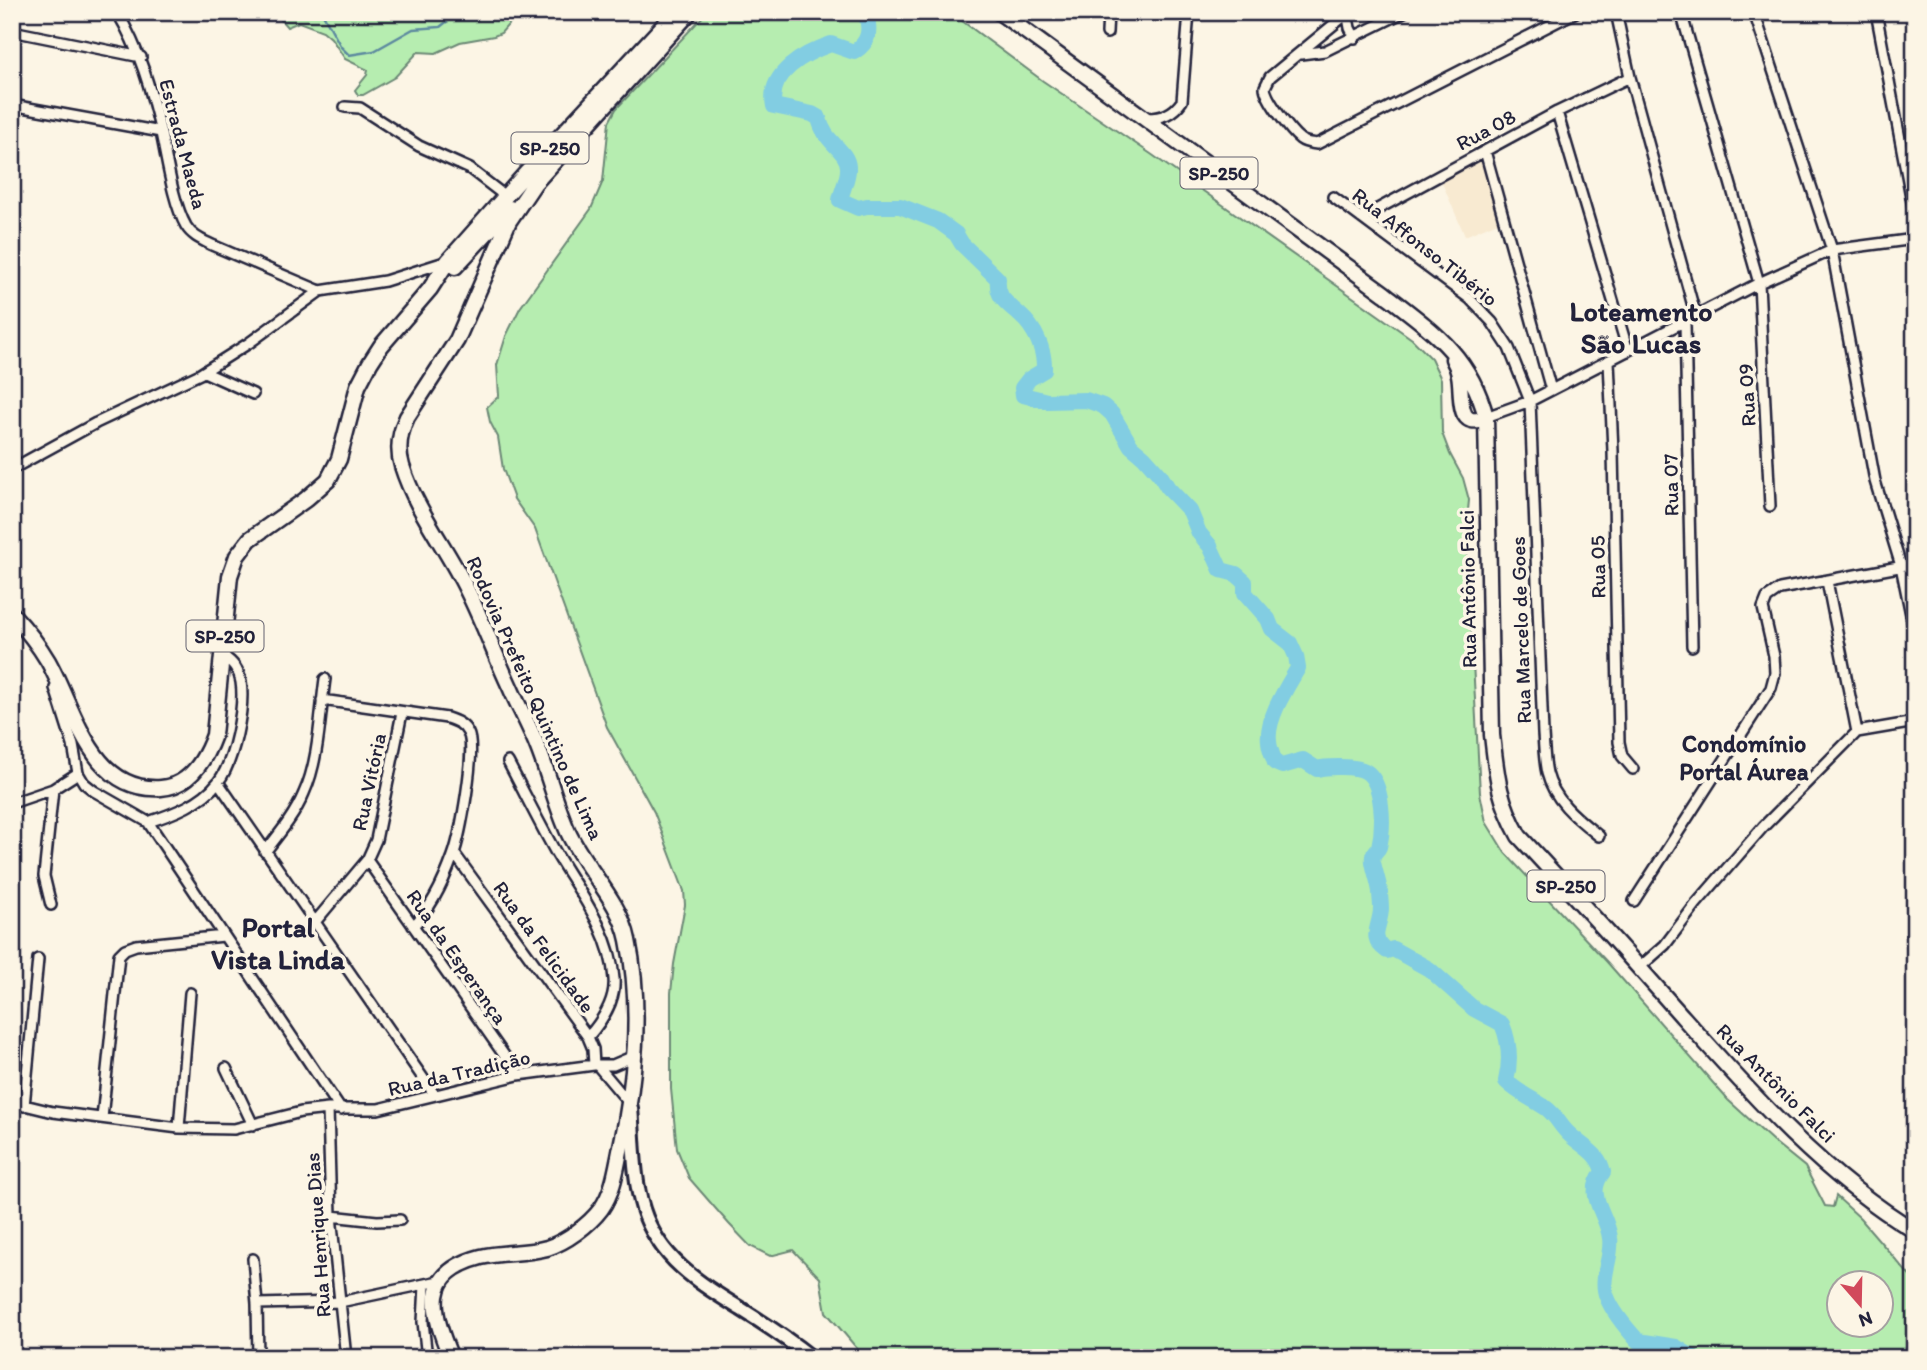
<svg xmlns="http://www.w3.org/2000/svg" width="1927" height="1370" viewBox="0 0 1927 1370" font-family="Itim,sans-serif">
<rect width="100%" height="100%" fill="#fcf5e5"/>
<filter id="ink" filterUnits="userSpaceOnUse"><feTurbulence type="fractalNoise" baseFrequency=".0143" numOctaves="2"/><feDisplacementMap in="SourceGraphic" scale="14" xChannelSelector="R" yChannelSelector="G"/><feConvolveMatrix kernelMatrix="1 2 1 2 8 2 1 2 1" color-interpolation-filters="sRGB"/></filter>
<g filter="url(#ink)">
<!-- built -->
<path fill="#f8ead1" d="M1474,161h9l17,60 -35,15 -25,-58z"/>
<!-- green -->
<path fill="#b6edb0" stroke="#6c8876" stroke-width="2" fill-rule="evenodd" d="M274,12h280l-40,6 -13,15 -7,3 -34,6 -24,11 -18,-1 -23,25 -32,18h-5l-3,-5 12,-15 1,-5 -23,-11 -14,-21 -8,-7 -24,-9 -12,5z
M707,12h243l93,69 108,73 261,185 19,19 10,21 1,54 8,21 13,24 6,22 -3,31 14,262 6,29 19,31 102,109 121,138 45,41 32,26 20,39 8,1 3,-11 24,22 55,64v76h-1050l-39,-46 -6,-34 -27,-28 -23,6 -20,-10 -21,-22 -40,-46 -12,-29 -6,-60v-96l3,-29 11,-59 -1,-14 -30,-79 -47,-85 -72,-198 -21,-30 -11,-30 -5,-32 -8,-15 -3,-15 12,-11 -2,-31 9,-29 14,-28 71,-99 12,-28 6,-59 7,-13zM1882,1282v42h-42v-42z"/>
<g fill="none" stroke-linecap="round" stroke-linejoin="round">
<!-- stream -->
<path stroke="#5c899f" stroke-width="2.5" d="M322,12l19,35 8,8 25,-4 39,-22 27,-2 19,-15"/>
<!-- river -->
<path stroke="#82cde2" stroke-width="16" d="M865,12c6,17 5,30 -11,40l-23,-8c-26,9 -64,29 -57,62l38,8 7,4c5,25 28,31 29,49 1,10 -6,23 -8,33l18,8 9,-2h33l38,15 18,13 6,10 36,35c-2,19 9,24 22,36 15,13 25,35 24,55l-15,9 -7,9 1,7 24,6 39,-1 17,6 9,8 19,32 13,11 16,18 8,13 22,23 9,22 11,13 11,24 15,4 9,8v11l23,26 4,10 18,14 6,13 2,12c-11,19 -32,51 -29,73 0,7 4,15 6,22l7,3 21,-6 14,9c10,-3 39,-3 48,2 19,11 19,56 14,76 -1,3 -5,5 -6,9 -2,5 6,26 7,36 0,5 1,11 1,16 0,19 -14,29 6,43l6,-2 36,20 45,40 28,15c8,19 9,37 4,57 12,12 27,18 40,27 10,7 14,18 22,25 13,13 31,19 35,39 -19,24 4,40 7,66 3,19 -11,40 -3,59 6,16 20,32 31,44l38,6 18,11"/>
<defs>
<path id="street" d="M117,12c23,38 34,78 44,121 6,27 12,70 25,93 6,10 16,14 26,19l108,46
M1347,12l3,16 5,10
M1349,12l-79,65 -5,10c0,11 26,45 35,52 5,4 11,4 17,5l259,-132
M1616,12l14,65 66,240
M1681,12l78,271 11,223
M1754,12l78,238 43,231 26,85 14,68
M1876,12l39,206
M12,31l129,26
M1107,33l1,-21
M1301,54l24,-3 79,-39
M12,105l149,27
M345,107l15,1 59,38 51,23 35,27
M1557,112l71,239
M1147,118c15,0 26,-4 35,-17l7,-89
M1485,151l66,239
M1333,197l137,102 22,23 17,26 21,53 13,333c1,12 1,26 4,39 7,28 31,46 52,63
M1361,218l196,-106 73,-35
M1685,323l7,323
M1609,361l4,90 6,291 3,14 11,13
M204,372l49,22
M1486,417l44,-16 229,-118 73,-33 83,-11
M12,469l84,-46 104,-49 49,-31 71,-52 65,-10 63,-20
M1827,581l30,151
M55,688l18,57 5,28 6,10 10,8 54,31 193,288
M322,700l125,18c9,3 17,6 21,15 9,16 -8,104 -15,123 -9,25 -21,52 -40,70
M508,762c16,30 31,61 48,91 23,39 55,79 58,126 2,22 -12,42 -26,58
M218,782l216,312
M12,803l41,-14 25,-16
M148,822c25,-8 54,-19 70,-40 16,-20 27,-75 23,-100 -2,-12 -8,-20 -18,-26
M265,852c15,-19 30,-37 39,-59 15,-32 16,-79 21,-114
M454,853l134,184 5,12 1,16
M367,860l151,215
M1634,901l137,-213 4,-15 -1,-17 -11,-48 4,-10 13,-9 135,-25
M51,905l-7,-29 9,-87
M315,922l52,-62 9,-20 26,-127
M1639,968l26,-23 31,-41 67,-77 94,-95 58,-10
M598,1066l32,38
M226,1068l27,57
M12,1102l41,10 126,16 55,1 67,-17 27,-3h50l140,-34 76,-10h19l21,-9
M24,1106l14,-147
M328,1109l3,107 15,142
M102,1118l17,-163 6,-6 11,-4 88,-9
M179,1128l11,-135
M331,1216l46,5 23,-1
M253,1259l4,45 1,54
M425,1285l-2,37 4,36
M257,1304l83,-2 99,-21"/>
<path id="secondary" d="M631,1108c3,33 2,69 12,101 16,50 56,74 98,100 24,15 48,31 71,49"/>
<path id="primary" d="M999,12l386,282c48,37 85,62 101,123l6,318c5,42 6,63 27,101 52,56 104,113 154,170 73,82 147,168 242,225
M532,186l158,-174
M455,267l55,-59
M1453,359c3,5 5,11 6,16 4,18 -4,57 27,42
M12,614c14,15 26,30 36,47 27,48 43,132 113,127 29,-2 44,-28 53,-53l16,-159 7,-20 13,-17 55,-39 23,-20 11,-21 19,-73 12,-23 11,-17 49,-57 18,-28 79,-89 149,-160
M451,1358c-19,-46 -31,-85 30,-101 21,-5 44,-3 66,-9 19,-6 42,-23 54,-39 12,-17 15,-38 19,-58 15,-66 22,-145 8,-211 -8,-40 -43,-71 -60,-108 -12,-27 -19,-56 -30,-84 -8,-21 -19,-40 -28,-61 -15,-32 -27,-65 -43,-97 -20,-42 -51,-79 -65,-124 -5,-16 -2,-34 5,-49l50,-77 52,-119 27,-40"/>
</defs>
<!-- street casing -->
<use href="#street" stroke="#22223b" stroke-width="14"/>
<!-- secondary casing -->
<use href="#secondary" stroke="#22223b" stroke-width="18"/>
<!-- primary casing -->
<use href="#primary" stroke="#22223b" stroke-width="19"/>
<!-- street -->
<use href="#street" stroke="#fcf5e5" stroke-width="9"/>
<!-- secondary -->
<use href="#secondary" stroke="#fcf5e5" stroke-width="12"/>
<!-- primary -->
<use href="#primary" stroke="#fcf5e5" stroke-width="14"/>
</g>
</g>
<g text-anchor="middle" stroke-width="7" stroke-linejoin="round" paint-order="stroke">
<!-- shield labels -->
<g fill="#fcf5e5" stroke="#63616e" stroke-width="2">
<rect x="511.5" y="132.5" width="77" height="31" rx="5"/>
<rect x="1180.5" y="157.5" width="77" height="31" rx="5"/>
<rect x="186.5" y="620.5" width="77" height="31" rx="5"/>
<rect x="1527.5" y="870.5" width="77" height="31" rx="5"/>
</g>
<g font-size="19" font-weight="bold" fill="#22223b">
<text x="550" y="155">SP-250</text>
<text x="1219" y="180">SP-250</text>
<text x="225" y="643">SP-250</text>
<text x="1566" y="893">SP-250</text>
</g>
<!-- street labels -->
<g font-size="21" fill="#22223b" stroke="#fcf5e5">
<text transform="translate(1486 130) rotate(-28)" y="7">Rua 08</text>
<text transform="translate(183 144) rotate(75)" y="7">Estrada Maeda</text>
<text transform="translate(1425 247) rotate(38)" y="7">Rua Affonso Tibério</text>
<text transform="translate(1747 395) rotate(-93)" y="7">Rua 09</text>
<text transform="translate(1671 485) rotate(-91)" y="7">Rua 07</text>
<text transform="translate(1598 567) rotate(-91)" y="7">Rua 05</text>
<text transform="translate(1468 589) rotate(-91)" y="7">Rua Antônio Falci</text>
<text transform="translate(1521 630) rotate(-92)" y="7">Rua Marcelo de Goes</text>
<text transform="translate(535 698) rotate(66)" y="7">Rodovia Prefeito Quintino de Lima</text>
<text transform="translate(369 782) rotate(-78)" y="7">Rua Vitória</text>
<text transform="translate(544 947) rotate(54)" y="7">Rua da Felicidade</text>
<text transform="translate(457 957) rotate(55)" y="7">Rua da Esperança</text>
<text transform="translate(459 1073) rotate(-13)" y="7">Rua da Tradição</text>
<text transform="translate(1776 1083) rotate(45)" y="7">Rua Antônio Falci</text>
<text transform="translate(318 1235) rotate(-94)" y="7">Rua Henrique Dias</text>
</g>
<!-- quarter labels -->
<g font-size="24" font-weight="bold" fill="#22223b" stroke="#fcf5e5">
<text x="1744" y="752">Condomínio<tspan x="1744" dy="28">Portal Áurea</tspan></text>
</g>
<!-- district labels -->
<g font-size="28" font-weight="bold" fill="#22223b" stroke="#fcf5e5">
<text x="1641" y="321">Loteamento<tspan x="1641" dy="32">São Lucas</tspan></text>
<text x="278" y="937">Portal<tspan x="278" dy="32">Vista Linda</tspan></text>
</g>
</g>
<!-- margin -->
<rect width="1927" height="1370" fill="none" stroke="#fcf5e5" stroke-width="42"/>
<rect x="21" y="21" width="1885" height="1328" fill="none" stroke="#22223b" stroke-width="2.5" filter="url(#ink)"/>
<!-- north arrow -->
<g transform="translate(1860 1304) rotate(160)"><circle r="33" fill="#fcf5e5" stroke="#a5a1a1" stroke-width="2"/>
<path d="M0-5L12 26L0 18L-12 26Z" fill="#d1495b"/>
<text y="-10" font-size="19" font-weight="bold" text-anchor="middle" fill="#22223b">N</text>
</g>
</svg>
